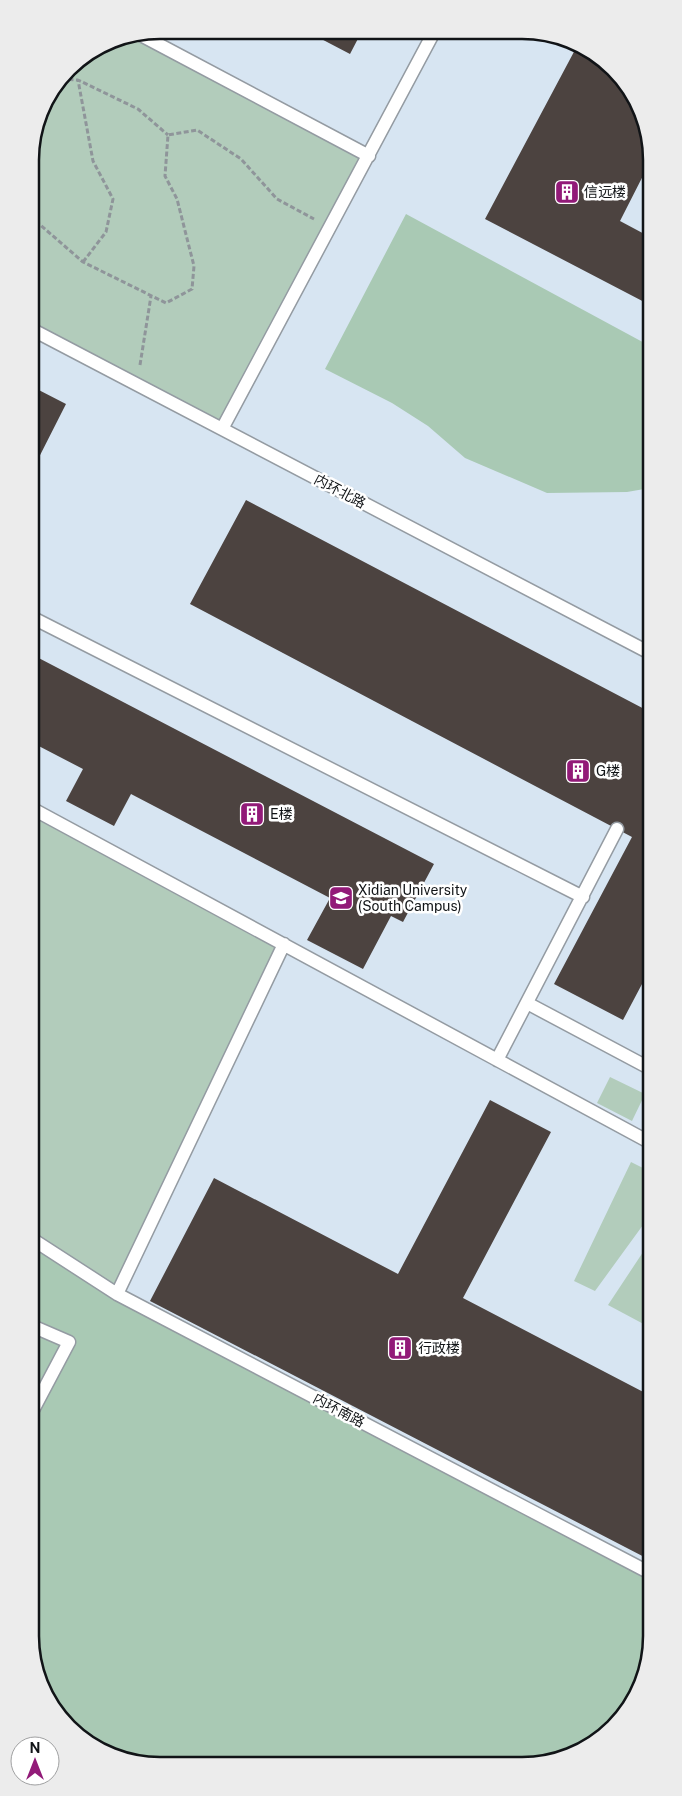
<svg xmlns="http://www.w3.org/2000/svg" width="682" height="1796" viewBox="0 0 682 1796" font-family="'Public Sans','Noto Sans SC',sans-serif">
<rect width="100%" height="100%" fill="#e9f1f8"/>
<!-- built -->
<path fill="#d7e5f2" d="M160,30l388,3 66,35 35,66 3,1511 -10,41 -22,36 -33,26 -39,15 -413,1 -67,-36 -35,-66 -3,-1511 13,-49 31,-40 36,-22z"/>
<!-- green -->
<path fill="#b2ccbb" d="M139,34l230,122 -147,273 -191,-100 -1,-178 13,-49 31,-40 36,-22z
M31,808l253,136 -167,350 -85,-47z
M610,1077l35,17 -13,27 -35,-18z
M631,1162l20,10v42l-56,77 -21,-10z
M651,1240v88l-43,-23z"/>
<!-- forest -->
<path fill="#a9c9b4" d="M406,214l244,132v142l-23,4 -80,1 -82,-35 -37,-32 -36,-23 -67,-34z
M32,1243l620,330v72l-10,41 -22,36 -33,26 -39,15 -413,1 -67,-36 -35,-66z"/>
<!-- building -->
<path fill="#4c4340" d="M306,31h56l-12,23z
M576,48l38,20 35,66v30l-29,57 30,16v68l-165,-86z
M31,386l35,18 -35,69z
M246,500l404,212 1,255 -28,53 -69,-36 78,-147 -442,-233z
M31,654l403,210 -31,58 -12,-6 -28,53 -56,-29 23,-42 -199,-104 -17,32 -48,-25 17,-32 -52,-27z
M490,1100l61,32 -88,166 188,98 1,165 -502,-260 64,-123 184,96z"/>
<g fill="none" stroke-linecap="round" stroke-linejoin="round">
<defs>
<path id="service" d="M139,34l230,122
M31,329l619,324
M222,429l212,-397
M31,617l552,280
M31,808l620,335
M527,1003l124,66
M497,1060l120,-231
M32,1239l85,55 535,280
M117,1294l167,-350
M32,1326l37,16 -37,70"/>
</defs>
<!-- service casing -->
<use href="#service" stroke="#949ba2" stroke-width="15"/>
<!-- path -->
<path stroke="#8f959a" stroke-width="3" stroke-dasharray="5 2.5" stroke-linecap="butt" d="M61,79l17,1
M30,216l53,46 83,41 26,-14 2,-23 -17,-67 -12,-23 3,-41 29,-5 44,29 36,40 37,20
M83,262l23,-30 7,-33 -20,-38 -15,-81 60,29 30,26
M140,365l11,-69"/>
<!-- service -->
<use href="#service" stroke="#fff" stroke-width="12"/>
</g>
<!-- icons -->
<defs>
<symbol id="building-square" viewBox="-11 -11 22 22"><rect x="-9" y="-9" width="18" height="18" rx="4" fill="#921a78" stroke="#fff"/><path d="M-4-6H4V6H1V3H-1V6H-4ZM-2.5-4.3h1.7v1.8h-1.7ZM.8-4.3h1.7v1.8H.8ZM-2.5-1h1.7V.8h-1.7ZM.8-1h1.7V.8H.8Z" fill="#fff"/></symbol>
<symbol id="university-square" viewBox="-11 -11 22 22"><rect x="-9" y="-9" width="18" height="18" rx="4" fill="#921a78" stroke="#fff"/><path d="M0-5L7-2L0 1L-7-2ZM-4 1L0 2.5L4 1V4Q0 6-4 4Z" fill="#fff"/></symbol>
</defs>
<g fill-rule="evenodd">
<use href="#building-square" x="553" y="178" width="28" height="28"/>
<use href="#building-square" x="564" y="757" width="28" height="28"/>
<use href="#building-square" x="238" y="800" width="28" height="28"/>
<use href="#university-square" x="327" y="884" width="28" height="28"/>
<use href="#building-square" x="386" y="1334" width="28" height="28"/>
</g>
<g text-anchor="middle" stroke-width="5" stroke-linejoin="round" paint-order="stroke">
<!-- poi labels -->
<g font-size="14" fill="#111417" stroke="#fff" text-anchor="start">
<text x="584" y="197">信远楼</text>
<text x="596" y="776">G楼</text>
<text x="270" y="819">E楼</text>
<text x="358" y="895">Xidian University<tspan x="358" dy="16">(South Campus)</tspan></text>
<text x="418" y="1353">行政楼</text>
</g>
<!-- street labels -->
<g font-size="14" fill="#111417" stroke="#fff">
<text transform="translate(340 491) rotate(28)" y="5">内环北路</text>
<text transform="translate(339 1410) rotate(28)" y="5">内环南路</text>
</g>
</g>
<!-- crop -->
<path d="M0 0H682V1796H0ZM160 39H522A121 121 0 0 1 643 160V1636A121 121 0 0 1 522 1757H160A121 121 0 0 1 39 1636V160A121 121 0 0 1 160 39Z" fill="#ececec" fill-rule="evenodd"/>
<path fill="none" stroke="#111417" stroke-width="2.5" d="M160 39H522A121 121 0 0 1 643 160V1636A121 121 0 0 1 522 1757H160A121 121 0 0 1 39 1636V160A121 121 0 0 1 160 39Z"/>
<!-- north arrow -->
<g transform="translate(35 1761)"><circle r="24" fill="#ffffff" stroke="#a0a1a2"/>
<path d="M0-4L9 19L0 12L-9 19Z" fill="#921a78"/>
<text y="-8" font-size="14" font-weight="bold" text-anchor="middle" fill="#111417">N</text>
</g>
</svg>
